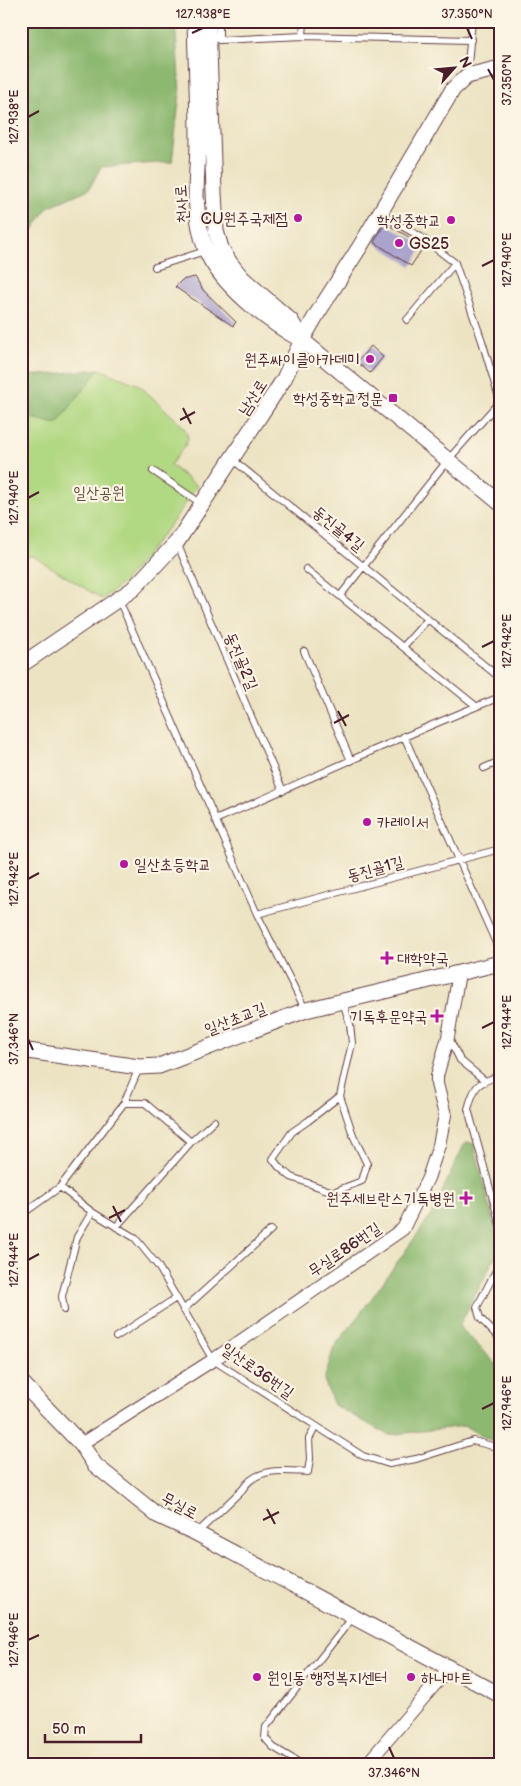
<svg xmlns="http://www.w3.org/2000/svg" width="521" height="1786" viewBox="0 0 521 1786" font-family="'Balsamiq Sans','Poor Story',sans-serif">
<rect width="100%" height="100%" fill="#fcf5e5"/>
<filter id="ink" filterUnits="userSpaceOnUse"><feTurbulence type="fractalNoise" baseFrequency=".02" numOctaves="2"/><feDisplacementMap in="SourceGraphic" scale="10" xChannelSelector="R" yChannelSelector="G"/><feConvolveMatrix kernelMatrix="1 2 1 2 8 2 1 2 1" color-interpolation-filters="sRGB"/></filter>
<filter id="wash" filterUnits="userSpaceOnUse"><feTurbulence type="fractalNoise" baseFrequency=".0096" numOctaves="4" result="noise"/><feDisplacementMap in="SourceGraphic" scale="20" xChannelSelector="R" yChannelSelector="G"/><feGaussianBlur stdDeviation="1.12" result="paint"/><feColorMatrix in="noise" values="0 0 0 0 0 0 0 0 0 0 0 0 0 0 0 0 0 1.4 0 .05"/><feComposite in="paint" operator="in"/></filter>
<g filter="url(#wash)">
<rect width="100%" height="100%" fill="#ece3c3"/>
<!-- green -->
<path fill="#b1d882" stroke="#7e7c56" d="M99,369l40,16 45,42 4,11 -3,8 -15,19 27,21 -22,33 -51,63 -22,17 -69,-43 -12,2v-140l8,-1 28,7z"/>
<!-- forest -->
<path fill="#8cb870" stroke="#6b6c4e" d="M21,21h154l5,71 -8,70 -71,5 -12,22 -41,18 -15,23 -12,8z
M99,369l-42,55 -28,-7 -8,1v-42l34,-2z
M468,1142l6,2 26,104 -41,78 41,42v78l-35,-20 -77,9 -54,-30 -10,-25 10,-33 35,-45 62,-87 33,-70z"/>
<g id="blocks">
<!-- building -->
<path fill="#aaa3ce" d="M385,223l39,23 -13,20 -37,-24z
M195,277l8,13 33,32 -3,4 -58,-39 7,-7z
M371,346l12,11 -13,16 -13,-11z"/>
</g>
</g>
<g filter="url(#ink)">
<use href="#blocks" fill-opacity="0" stroke="#623c42" stroke-width="1"/>
<g fill="none" stroke-linecap="round" stroke-linejoin="round">
<defs>
<path id="service" d="M219,21v19l84,-4 168,4
M303,36l1,-15
M467,75l5,-54
M380,214l41,23 34,26 27,78 18,60
M155,267l50,-16
M407,320l48,-57
M232,459l268,219
M153,471l49,33
M177,543l106,248
M306,569l170,137
M340,596l107,-135 53,-60
M119,600l138,314 48,95
M403,647l25,-28
M304,651l47,110
M404,736l96,216
M484,768l16,-7
M215,820c95,-41 189,-85 285,-123
M257,914l243,-65
M449,1038l11,22 24,20
M500,1076c-23,6 -26,10 -32,33l32,116
M340,1096l-32,25 -16,11 -19,27 6,8 12,10 42,15 29,-11 5,-17 -14,-29 -13,-39 12,-53 -2,-19 -7,-22
M124,1103h21l46,39
M60,1187l32,25 43,26 23,28 55,94 150,96 26,8 27,-5 57,-18 27,7
M21,1215l39,-28 64,-84 15,-35
M116,1227l75,-85 23,-21
M500,1263l-23,44 3,11 20,21
M64,1310l-2,-14 15,-59 15,-25
M183,1310l88,-80
M116,1337l60,-39
M197,1533l45,-43c15,-24 42,-19 66,-18l2,-13 -1,-20 7,-13
M303,1765l-30,-18 -8,-9 1,-11 87,-110"/>
<path id="minor" d="M81,1444l132,-84 190,-131 25,-51 11,-33 6,-30 -8,-31v-8l11,-39 11,-64
M366,1765l83,-97"/>
<path id="tertiary" d="M195,21c1,40 3,79 3,119 0,19 -2,38 -2,57 1,17 4,37 10,53 14,34 63,73 96,90l198,163
M208,21l6,171 2,39 5,17 9,15 12,15 49,43 11,19
M21,665l112,-76 44,-47 107,-163 18,-39 15,-26 44,-69 92,-156 14,-13 33,-8
M21,1050l118,17 20,-1 147,-56 194,-47
M21,1382l60,62 14,21 62,50 39,18 304,162"/>
</defs>
<!-- service casing -->
<use href="#service" stroke="#623c42" stroke-width="8"/>
<!-- minor casing -->
<use href="#minor" stroke="#623c42" stroke-width="14"/>
<!-- tertiary casing -->
<use href="#tertiary" stroke="#623c42" stroke-width="17"/>
<!-- service -->
<use href="#service" stroke="#fff" stroke-width="6"/>
<!-- minor -->
<use href="#minor" stroke="#fff" stroke-width="12"/>
<!-- tertiary -->
<use href="#tertiary" stroke="#fff" stroke-width="15"/>
</g>
</g>
<!-- ticks -->
<path fill="none" stroke="#4a1f2b" stroke-width="2" d="M467,28l5,11M192,33l11,-5M488,69l6,11M28,117l11,-6M482,266l12,-6M183,408l8,16M180,420l15,-8M28,498l11,-6M482,647l12,-6M338,711l8,15M334,723l15,-8M28,879l11,-6M482,1028l12,-6M28,1039l5,11M113,1206l8,16M109,1218l16,-8M28,1260l11,-6M482,1409l12,-6M267,1509l8,15M263,1520l16,-8M28,1640l11,-5M389,1747l5,11"/>
<!-- markers -->
<g fill="#b5179e" stroke="#fcf5e5" stroke-width="2">
<circle cx="298" cy="218" r="5"/>
<circle cx="451" cy="220" r="5"/>
<circle cx="399" cy="243" r="5"/>
<circle cx="370" cy="359" r="5"/>
<rect x="388" y="393" width="10" height="10" rx="2.5"/>
<circle cx="367" cy="822" r="5"/>
<circle cx="124" cy="864" r="5"/>
<path d="M384.5 950.5h5v5h5v5h-5v5h-5v-5h-5v-5h5z"/>
<path d="M434.5 1008.5h5v5h5v5h-5v5h-5v-5h-5v-5h5z"/>
<path d="M463.5 1190.5h5v5h5v5h-5v5h-5v-5h-5v-5h5z"/>
<circle cx="257" cy="1677" r="5"/>
<circle cx="411" cy="1677" r="5"/>
</g>
<g text-anchor="middle" stroke-width="4.5" stroke-linejoin="round" paint-order="stroke">
<!-- street labels -->
<g font-size="16" fill="#4a1f2b" stroke="#fcf5e5">
<text transform="translate(181 204) rotate(-94)" y="6">천사로</text>
<text transform="translate(252 397) rotate(-57)" y="6">남산로</text>
<text transform="translate(339 528) rotate(39)" y="6">동진골4길</text>
<text transform="translate(242 661) rotate(67)" y="6">동진골2길</text>
<text transform="translate(375 868) rotate(-15)" y="6">동진골1길</text>
<text transform="translate(235 1018) rotate(-21)" y="6">일산초교길</text>
<text transform="translate(344 1249) rotate(-34)" y="6">무실로86번길</text>
<text transform="translate(258 1370) rotate(35)" y="6">일산로36번길</text>
<text transform="translate(180 1505) rotate(28)" y="6">무실로</text>
</g>
<!-- poi labels -->
<g font-size="16" fill="#4a1f2b" stroke="#fcf5e5" text-anchor="end">
<text x="288" y="224">CU원주국제점</text>
<text x="441" y="226">학성중학교</text>
<text x="409" y="249" text-anchor="start">GS25</text>
<text x="360" y="365">원주싸이클아카데미</text>
<text x="383" y="404">학성중학교정문</text>
<text x="377" y="828" text-anchor="start">카레이서</text>
<text x="134" y="870" text-anchor="start">일산초등학교</text>
<text x="397" y="964" text-anchor="start">대학약국</text>
<text x="427" y="1022">기독후문약국</text>
<text x="455" y="1204">원주세브란스기독병원</text>
<text x="267" y="1683" text-anchor="start">원인동 행정복지센터</text>
<text x="421" y="1683" text-anchor="start">하나마트</text>
</g>
<!-- park labels -->
<g font-size="16" fill="#644d41" stroke="#fcf5e5">
<text x="99" y="498">일산공원</text>
</g>
</g>
<!-- margin -->
<rect width="521" height="1786" fill="none" stroke="#fcf5e5" stroke-width="55"/>
<!-- north arrow -->
<g transform="translate(454 68) rotate(63)" stroke="#fcf5e5" stroke-width="4" paint-order="stroke">
<path d="M0-4L9 19L0 12L-9 19Z" fill="#4a1f2b"/>
<text y="-8" font-size="14" font-weight="bold" text-anchor="middle" fill="#4a1f2b">N</text>
</g>
<!-- scale -->
<path d="M45 1734v8h96v-8" fill="none" stroke="#4a1f2b" stroke-width="2.5"/>
<text x="52" y="1734" font-size="15" fill="#4a1f2b" stroke="#fcf5e5" stroke-width="4" paint-order="stroke">50 m</text>
<rect x="28" y="28" width="466" height="1730" fill="none" stroke="#4a1f2b" stroke-width="2"/>
<g font-size="12" text-anchor="middle" fill="#4a1f2b">
<text x="203" y="18">127.938°E</text>
<text x="467" y="18">37.350°N</text>
<text transform="translate(507 80) rotate(-90)" y="4">37.350°N</text>
<text transform="translate(14 117) rotate(-90)" y="4">127.938°E</text>
<text transform="translate(507 260) rotate(-90)" y="4">127.940°E</text>
<text transform="translate(14 498) rotate(-90)" y="4">127.940°E</text>
<text transform="translate(507 641) rotate(-90)" y="4">127.942°E</text>
<text transform="translate(14 879) rotate(-90)" y="4">127.942°E</text>
<text transform="translate(507 1022) rotate(-90)" y="4">127.944°E</text>
<text transform="translate(14 1039) rotate(-90)" y="4">37.346°N</text>
<text transform="translate(14 1260) rotate(-90)" y="4">127.944°E</text>
<text transform="translate(507 1403) rotate(-90)" y="4">127.946°E</text>
<text transform="translate(14 1640) rotate(-90)" y="4">127.946°E</text>
<text x="394" y="1777">37.346°N</text>
</g>
</svg>
